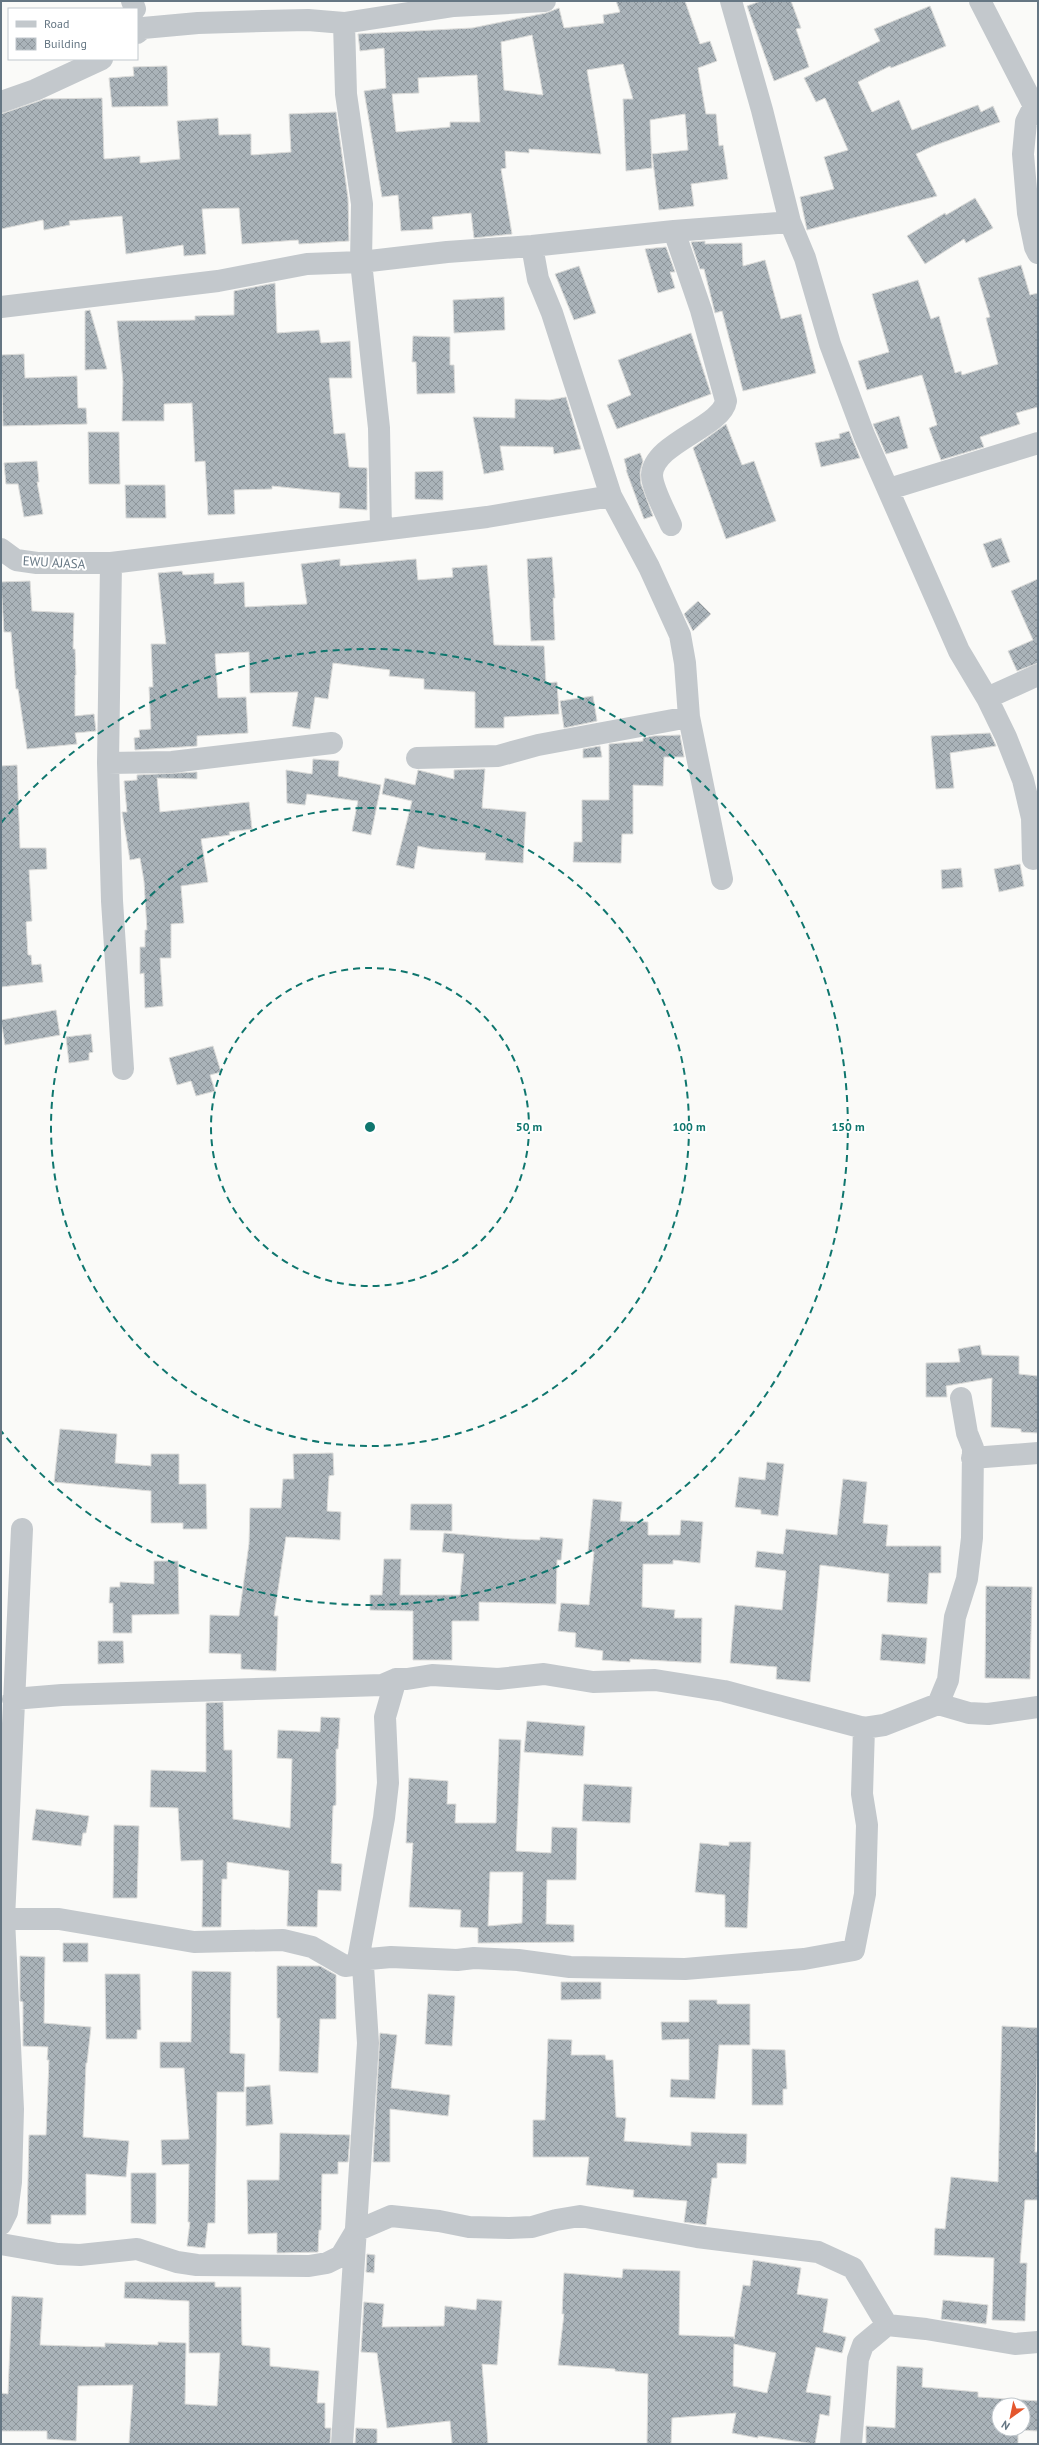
<svg xmlns="http://www.w3.org/2000/svg" width="1039" height="2445" viewBox="0 0 1039 2445" font-family="'PT Sans',sans-serif">
<defs>
<pattern id="building-cross-hatch" width="8" height="8" patternUnits="userSpaceOnUse"><rect width="8" height="8" fill="#aab3b9"/><path d="M0 0l8 8M0 8l8-8" fill="none" stroke="#8e969c"/></pattern>
</defs>
<rect width="100%" height="100%" fill="#fafaf8"/>
<!-- building -->
<path fill="url(#building-cross-hatch)" stroke="#dcdcda" fill-rule="evenodd" d="M616,1h69l15,43 10,-3 7,20 -19,7 8,46h10l3,32 4,-1 5,34 -37,5 3,22 -35,4 -7,-56 36,-4 -3,-36 -35,6 2,48 -26,3 -3,-72h10l-10,-35 -36,6 14,84 -72,-5v4l-24,-2 1,17 -5,1 11,65 -38,4 -3,-25 -39,4 1,12 -32,2 -3,-36 -16,2 -18,-106 22,-3 -2,-40 -24,3 -2,-17 114,-6 74,-15 13,-5 5,20 40,-5 -1,-8 17,-3zM532,35l11,60 -39,-5 -3,-48zM477,75l3,47h-30v5l-54,5 -4,-38 27,-1 -1,-15z
M761,1h30l10,27 -5,1 13,38 -35,14 -27,-75z
M930,6l16,40 -55,22 -1,-2 -32,16 14,30 27,-12 13,30 66,-25 3,7 12,-6 7,16 -67,24 -17,8 21,42 -130,34 -7,-33 34,-8 -10,-32 24,-7 -23,-52 -9,4 -12,-24 76,-37 -6,-12z
M167,66l1,40 -56,1 -3,-29 25,-2 -1,-9z
M102,98l2,61 36,-3v7l40,-4 -3,-38 41,-3 1,17 32,-1v21l40,-3 -2,-38 47,-2 12,86 1,43 -50,3 -1,-4 -56,4 -3,-36 -37,1 4,45 -22,2 -1,-11 -57,9 -4,-38 -53,5 1,4 -26,5 -1,-10 -42,9v-115l44,-15z
M975,198l18,30 -27,15 -2,-4 -39,25 -18,-28 38,-23 1,2z
M705,241v3l37,-1 1,23 22,-6 16,59 20,-5 15,59 -73,18 -21,-80 -7,2 -11,-44h-4l-9,-27z
M666,247l9,25h-5l5,16 -17,5 -13,-44z
M1021,265l9,30 8,-2v114l-22,6 4,11 -40,13 4,10 -43,13 -12,-32 8,-3 -15,-50 -55,15 -9,-29 31,-9 -17,-58 46,-14 13,39 8,-3 16,57 6,-2 1,4 36,-11 -12,-46 4,-1 -12,-39z
M579,266l17,47 -22,7 -19,-46z
M275,283l2,50 42,-3 2,13 29,-2 2,37h-23l5,56 11,-1 4,34 18,1v42l-28,-2 1,-15 -68,-7v3l-38,1 1,24 -27,1 -3,-54 -10,1 -3,-59 -28,1v17h-42l1,-40 -6,-60 78,-1v-4l39,-1v-24z
M504,297l1,33 -51,3 -1,-33z
M90,310l17,59 -22,1v-59z
M691,333l20,61 -94,35 -10,-24 24,-10 -13,-35z
M413,336l37,1v28h4l1,28 -38,1 -1,-32h-4z
M24,354l1,24 52,-2 1,32h8l1,16 -84,2 -2,-71z
M566,397l15,52 -27,5 -1,-7 -53,-1 4,24 -20,4 -11,-57 42,1v-19l35,1z
M899,416l9,32 -22,6 -13,-30z
M726,424l16,41 12,-4 22,60 -50,18 -33,-91z
M849,431l11,27 -39,9 -6,-24 25,-5 -1,-4z
M88,432h31l1,52h-31z
M640,453l3,8 -3,11 1,12 12,32 -9,3 -18,-49h1l-3,-11z
M37,461l2,21h-2l6,32 -19,3 -6,-33h-12l-2,-21z
M443,471v29l-28,-1v-27z
M125,485h40l1,33h-40z
M1001,538l9,24 -18,6 -9,-24z
M552,557l3,41h-2l2,42 -24,1 -4,-82z
M340,559v7l76,-7 2,21 35,-3 -1,-9 35,-3 7,80 50,1 2,37 11,-1 2,32 -55,3v11h-29v-36l-51,-3v-10l-35,-3 1,-6 -57,-7 -5,36 -13,-2 -5,32 -18,-3 6,-34 -48,1 -1,-41 -34,2 3,44 28,-1 2,36 -51,3v10l-62,4 -1,-12 6,-1 -1,-7 12,-1 -2,-42h4l-2,-43h15l-8,-71 24,-2 1,4 31,-2v11l30,-2 1,25 62,-3 -6,-40z
M1038,579v84l-21,8 -9,-20 25,-11 -22,-49z
M30,581l2,30 42,2 -1,36h2l1,26h-1v41l19,-2 2,17 -21,2 2,11 -50,5 -9,-60h-2l-5,-57h-7l-3,-50z
M698,601l13,13 -18,17 -9,-17z
M593,696l4,25 -33,7 -4,-27z
M990,733l6,13 -46,7 4,35 -18,1 -5,-53z
M680,735l4,22h-20l-1,29 -30,-1v49h-11l-1,29 -48,-1 1,-20h8v-42h27v-56l34,-3v-3l10,-2z
M600,746l2,11 -19,1v-9z
M313,759l26,2 -1,15 43,9 -10,50 -19,-4 6,-30 -51,-7 -2,11 -18,-2 -1,-33 26,4z
M17,765l3,83h26l1,21 -18,1 3,51 -6,1 2,33h3l1,10 9,-1 2,18 -42,5v-221z
M485,769l-3,39 44,4 -3,51 -38,-3 1,-7 -54,-4 -14,-3 -4,23 -18,-4 16,-64 -30,-7 3,-16 30,7 3,-15 36,9v-9z
M197,772v7l-40,-1 3,34 89,-10 3,27 -23,3 1,3 -29,4 7,43 -27,4 3,37 -13,1v34h-11l3,48 -18,2 -1,-35 -4,1v-27h5v-17h2l-3,-49 -4,-23 -10,2 -8,-48h5l-3,-31 13,-1v-5z
M1020,864l4,22 -25,6 -5,-23z
M961,868l2,19 -21,2 -1,-19z
M56,1010l4,25 -55,10 -4,-25z
M91,1034l2,18 -4,1v7l-20,3 -3,-26z
M213,1046l8,26 -11,3 5,16 -19,5 -5,-15 -14,4 -8,-27z
M980,1345l2,10 37,1v18l19,2v57l-17,-1v-3l-30,-2 1,-49 -46,8 1,11h-21v-34l34,-1 -2,-13z
M60,1429l57,5 -2,29 36,3v-12h28v30h27l1,45h-24v-6h-32v-32l-97,-9z
M333,1453l1,22 -5,1 -2,35 14,1 -1,28 -54,-3 -12,79h4l-2,55 -35,-2v-15l-32,-1 1,-38 29,1 10,-72 1,-36h31l2,-29h11l-1,-25z
M767,1462l17,2 -6,52 -17,-2v-4l-26,-3 4,-30 26,3z
M843,1479l24,3 -4,41 25,2 -2,21h55v27h-12l-2,31 -40,-2 2,-28 -69,-9 -10,117 -34,-3 1,-12 -47,-4 5,-58 47,5 4,-39 -31,-4 2,-16 26,3 3,-25 51,6z
M593,1499l29,3 -2,19 28,1v13h32l1,-15 22,2 -3,41 -27,-3v4h-30l-1,43 33,3 -1,8h28l-1,45 -71,-4v3l-28,-2 1,-9 -28,-4 1,-14 -18,-2 3,-28 28,2 5,-53 -6,-1z
M411,1504h41v27l-42,-1z
M444,1533l68,6 28,1v-3l23,2 -2,21h-4l-1,44 -77,-2v19h-27v39h-39v-49l-43,-1v-15h12l2,-36h17l-1,36h60l4,-41 -22,-2z
M154,1561h24l1,53 -47,1v18h-19v-30h-4l1,-16h10v-5l34,2z
M986,1586l46,1 -2,92 -45,-1z
M882,1634l45,4 -2,26 -45,-4z
M98,1641h25l1,22 -26,1z
M223,1702l1,48h8l1,69 57,9 2,-69 -15,-1 1,-28 42,2 1,-15 19,1 -2,31h-2v56l-3,1 -2,57 11,1 -1,27 -23,-1 -1,37 -30,-1 2,-55 -62,-9v17h-5l-1,48h-19l1,-67 -22,1 -3,-53 -28,-1 1,-37 55,2v-69z
M527,1721l58,5 -2,30 -59,-4z
M499,1739l22,1 -5,111 35,2 1,-26 25,1 -1,52h-29l-1,44 28,1v17l-96,1v-15l-18,-1 1,-17 -52,-3 4,-64h-7l3,-65 39,3 -1,23h9l-1,19h41zM490,1872h33l-1,51 -34,3z
M584,1784l48,3 -2,36 -48,-2z
M36,1809l53,7 -3,17h-3l-2,13 -49,-6z
M114,1825l25,1 -2,72h-24z
M729,1842h22l-4,86 -22,-1v-32l-30,-3 5,-49 29,3z
M63,1943h25v19h-25z
M20,1956l25,1 -1,66 47,4 -4,36h-1l-3,74 46,4 -3,36 -40,-3v41h-35v9h-24l2,-89h17l3,-75h-2l1,-13 -25,-1v-44l-3,-1z
M277,1966h43l16,9v44h-16l-2,54 -39,-2 1,-53h-3z
M192,1971l39,1 -1,81 15,1 -1,38h-27l-2,131h-7l-3,25 -18,-2 3,-24h-2l1,-58 -27,1 -1,-25 28,-1 -5,-71h-24v-26h31z
M105,1974h35l1,56h-4v9h-31z
M561,1982h40v17l-40,1z
M428,1994l27,2 -3,50 -27,-2z
M689,2000h28v4h33v41h-31l-4,54 -45,-2 1,-18 18,1v-41l-27,1 -1,-18h28z
M1002,2026l36,2 -3,124h3v48h-13l-5,63h7l-2,58 -33,-1 2,-62 -60,-3 1,-27 10,1 6,-52 47,5z
M380,2033l17,2 -6,53 59,7 -2,21 -58,-7v53h-17z
M548,2039l24,1 -1,15h34l1,5h7l3,57 10,1 -2,23 67,5v-14l56,2 -1,30 -29,-1v15h-5l-6,47 -22,-3 3,-21 -54,-4 1,-7 -48,-5 3,-28h-56v-37h12z
M752,2049l33,1 2,39h-4v16h-31z
M270,2085l3,39 -27,2v-39z
M280,2133l70,2 -2,27h-10v12h-16l-1,56h-2l-1,22 -41,1v-20l-29,1 -1,-54h32z
M131,2173h25v51l-25,-1z
M367,2254l8,1 -1,18 -8,-1z
M753,2260l48,8 -4,26 31,5 -5,33 23,5 -4,16 -26,-6 -10,45 25,4 -2,20 -9,-2 -5,30 -57,-8v2l-26,-5 4,-20 -64,5 -1,26h-24l1,-70 -33,-3v-2l-57,-4 6,-51h-2l2,-41 58,5 1,-9 57,2 -1,64 55,2v2l9,-54 7,1zM734,2344l42,9 -9,40 -34,-7z
M125,2282h90v5h26l1,58 28,3v18l49,5 -2,32h8v25h6l-1,16h-201l4,-59 -55,1 -2,55 -29,-2v-8h-46v-38l7,1 4,-98 31,2 -3,47 65,2v-4l53,2v-3l28,1 -1,61 32,2 3,-53h-31v-52l-65,-3z
M477,2299l25,2 -5,64 -15,-1 6,80h-36l-2,-23 -63,7 -10,-75 -16,-1 3,-50 20,2 -2,23 62,-1 1,-20 31,4z
M943,2300l45,5 -2,19 -45,-5z
M897,2366l26,2 -1,19 56,5v5l60,4v30l-20,-1v14h-152v-18l29,2zM999,2405h24v24h-24z
M356,2428l21,1v15h-22z"/>
<g fill="none" stroke-linecap="round" stroke-linejoin="round">
<!-- minor -->
<path stroke="#c3c8cc" stroke-width="22" d="M132,1l3,8
M731,1l31,109 28,112
M980,1l54,105
M137,33l6,-5 55,-5 65,-2 45,-1 36,3 110,-17 91,-5
M1,102l34,-12 67,-31
M1034,106l-8,16 -3,32 5,59 7,34 3,6
M1,307l217,-26 89,-17 54,-2 86,-10 85,-6 142,-15 116,-9 15,36 25,86 34,91 95,216 28,47 19,39 17,43 9,38 1,41
M889,489l149,-46
M611,496l38,71 31,68 5,28 4,54 33,162
M671,525c-5,-12 -19,-37 -19,-50 1,-32 70,-48 74,-74l-25,-91 -27,-79
M381,530l106,-13 124,-21 -59,-183 -14,-34 -6,-33
M1,549l15,11 21,3h74l270,-33 -2,-102 -18,-166 1,-58 -16,-110 -2,-71
M111,563l-3,200 4,138 11,168
M987,698l51,-23
M417,758l81,-2 40,-11 151,-28
M108,763l64,-1 160,-19
M972,1458l66,-5
M13,1699l49,-4 320,-10 14,-6
M938,1704l10,-24 7,-63 12,-38 5,-41 1,-90 -6,-15 -6,-35
M4,1919h55l135,23 89,-2 29,7 33,19 7,-1 6,-5 26,-142 4,-35 -3,-66 11,-38h11l25,-4 66,4 46,-5 49,8 62,-2 69,11 140,37 20,-3 54,-21 31,9 19,1 50,-7
M358,1960l33,-3 66,3 17,-2 44,2 52,7 115,2 119,-10 50,-9 11,-56 2,-69 -5,-31 2,-66
M1,2224l6,-12 4,-30 2,-73 -9,-190 18,-390
M1,2244l57,10 22,1 57,-6 40,13 20,3 112,1 18,-3 14,-7 15,-25 35,-15 48,5 30,6 40,1 23,-1 24,-7 24,-4 117,21 121,15 35,16 34,57
M342,2444l26,-401 -5,-77 -5,-6
M851,2444l7,-85 5,-14 24,-20 39,4 89,15 23,-2"/>
</g>
<!-- distance rings -->
<g fill="none" stroke="#0f766e" stroke-width="2" stroke-dasharray="7 5">
<circle cx="370" cy="1127" r="159"/>
<circle cx="370" cy="1127" r="319"/>
<path d="M1 823A478 478 0 1 1 1 1431"/>
</g>
<g text-anchor="middle" stroke-width="4" stroke-linejoin="round" paint-order="stroke">
<!-- street labels -->
<g font-size="13" fill="#657683" stroke="#fff">
<text transform="translate(54 562) rotate(3)" y="5">EWU AJASA</text>
</g>
</g>
<circle cx="370" cy="1127" r="6" fill="#0f766e" stroke="#fff" stroke-width="2"/>
<g font-size="12" text-anchor="middle" font-weight="bold" fill="#0f766e" stroke="#fff" stroke-width="4" stroke-linejoin="round" paint-order="stroke">
<text x="529" y="1131">50 m</text>
<text x="689" y="1131">100 m</text>
<text x="848" y="1131">150 m</text>
</g>
<!-- border -->
<rect width="1039" height="2445" fill="none" stroke="#657683" stroke-width="4"/>
<!-- legend -->
<rect x="8" y="8" width="130" height="52" fill="#ffffff" stroke="#c1c8cd"/>
<rect x="16" y="21" width="20" height="6" fill="#c3c8cc" stroke="#c1c8cd"/>
<text x="44" y="28" font-size="12" fill="#657683">Road</text>
<rect x="16" y="38" width="20" height="12" fill="url(#building-cross-hatch)" stroke="#c1c8cd"/>
<text x="44" y="48" font-size="12" fill="#657683">Building</text>
<!-- north arrow -->
<g transform="translate(1011 2417) rotate(213)"><circle r="19" fill="#ffffff" stroke="#c1c8cd"/>
<path d="M0-3L7 15L0 10L-7 15Z" fill="#e4572e"/>
<text y="-6" font-size="11" font-weight="bold" text-anchor="middle" fill="#657683">N</text>
</g>
</svg>
